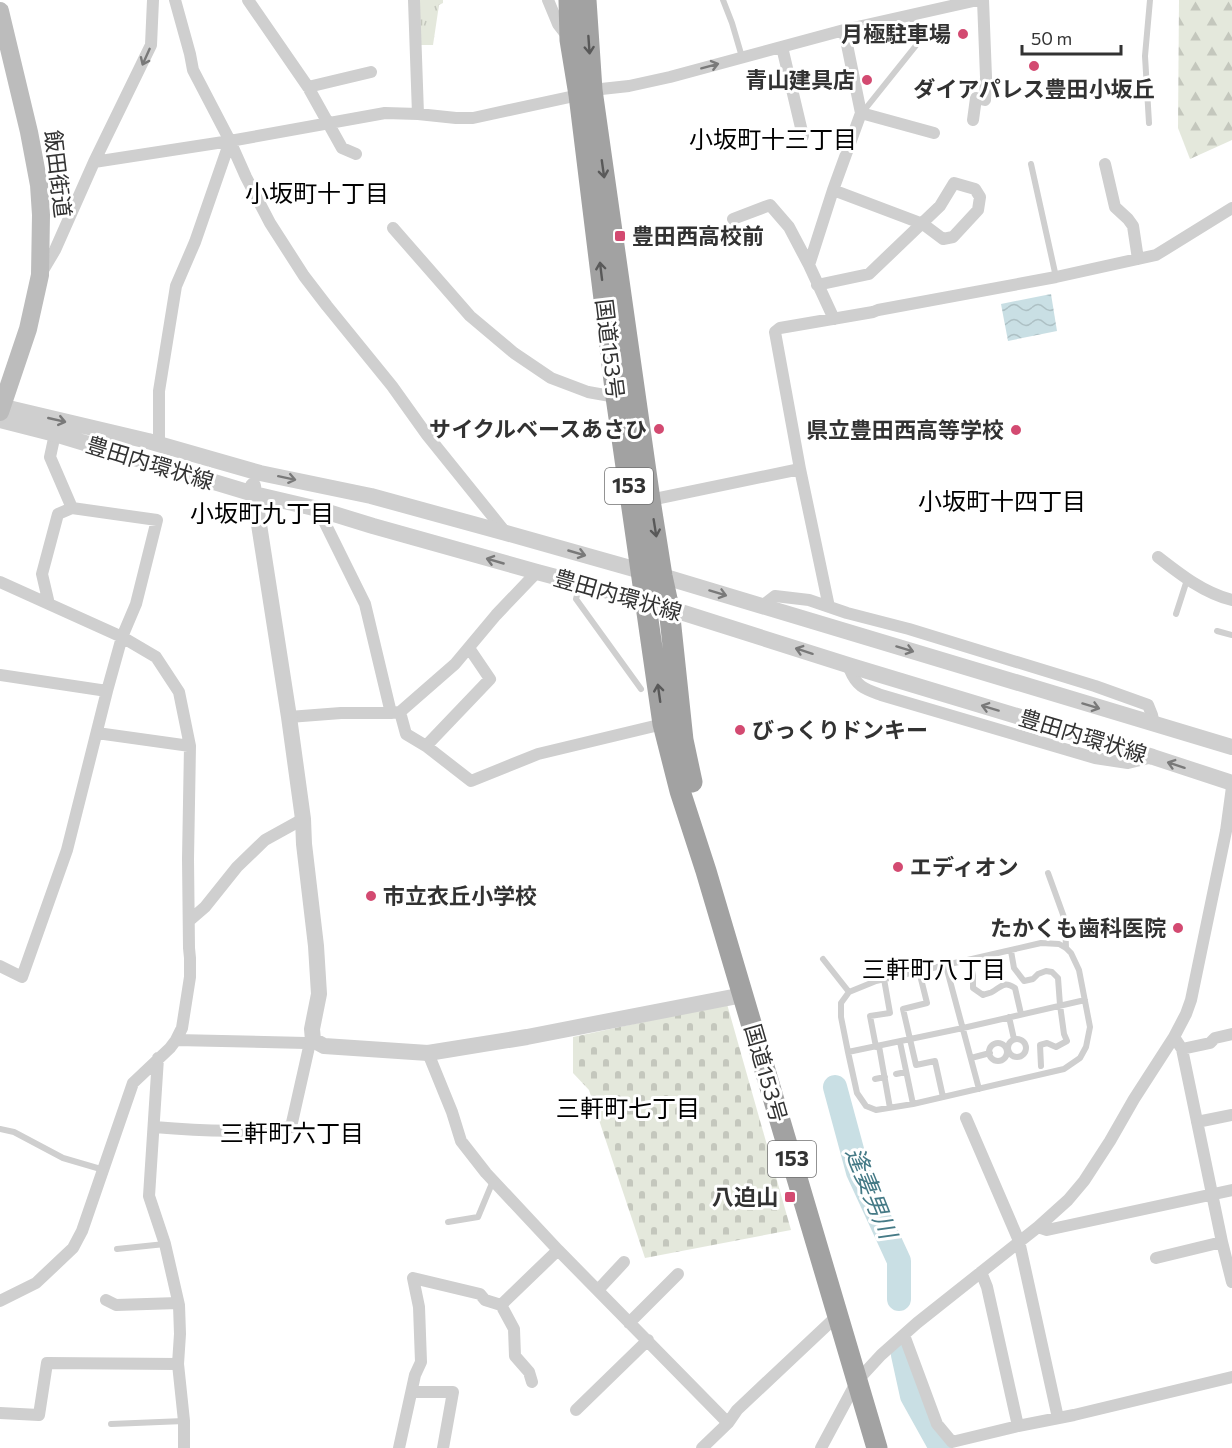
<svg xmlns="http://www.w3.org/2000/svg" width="1232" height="1448" viewBox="0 0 1232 1448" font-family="Commissioner,'Noto Sans JP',sans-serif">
<defs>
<pattern id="grass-tufts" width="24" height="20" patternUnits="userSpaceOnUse" patternTransform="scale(1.5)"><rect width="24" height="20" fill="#e4e8dc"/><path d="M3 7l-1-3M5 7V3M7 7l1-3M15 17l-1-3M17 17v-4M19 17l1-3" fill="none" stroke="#c4c7bd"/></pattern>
<pattern id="forest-firs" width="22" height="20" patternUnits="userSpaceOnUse" patternTransform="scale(1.5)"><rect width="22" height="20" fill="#e4e8dc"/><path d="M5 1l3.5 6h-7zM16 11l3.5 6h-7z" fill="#c4c7bd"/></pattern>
<pattern id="cemetery-stones" width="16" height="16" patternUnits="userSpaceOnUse" patternTransform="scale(1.5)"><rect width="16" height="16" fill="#e4e8dc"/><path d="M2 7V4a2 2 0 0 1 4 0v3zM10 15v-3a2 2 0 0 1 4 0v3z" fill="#c4c7bd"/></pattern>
<pattern id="water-waves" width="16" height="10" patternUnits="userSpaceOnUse" patternTransform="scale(1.5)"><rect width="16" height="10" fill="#c9dfe4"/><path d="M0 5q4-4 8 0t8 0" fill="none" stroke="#adc0c4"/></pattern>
</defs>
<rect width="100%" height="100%" fill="#fff"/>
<!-- grass -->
<path fill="url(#grass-tufts)" d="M418,0h25v3l-4,2 -6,40h-14z"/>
<!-- forest -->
<path fill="url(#forest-firs)" d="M1179,0h53v140l-42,19 -12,-31z"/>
<!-- cemetery -->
<path fill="url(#cemetery-stones)" d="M727,1004l64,226 -146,28 -56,-168 -16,-17v-36z"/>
<!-- water -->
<path fill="url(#water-waves)" d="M1051,294l6,37 -49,10 -7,-37z"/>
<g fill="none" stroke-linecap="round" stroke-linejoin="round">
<!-- river -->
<path stroke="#c9dfe4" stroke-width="24" d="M835,1087l23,85 41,89v38
M903,1355l9,41 29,52"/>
<!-- service -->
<path stroke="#cfcfcf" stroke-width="6" d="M723,0l9,23 10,34
M862,113l56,-70 -7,-28
M1149,123l-4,-67 5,-56
M1031,164l25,113
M580,584l-4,15 65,90
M1176,614l11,-34
M1217,631l15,4
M1048,873l17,47 1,28
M1041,943l18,1 7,4 5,5 8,17 11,57 -4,20 -6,11 -16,11 -151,35 -37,6 -10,-4 -9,-13 -9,-41 -7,-35v-14l8,-11 27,-11z
M1011,951l3,17 10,13 9,-2 5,-5 8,-3 6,1 6,6 2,27 4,29 3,7 -11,6 -9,-4 -7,2 1,21
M823,959l26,33
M970,960l3,16v12l10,7c2,-1 8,-2 9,-3 10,-6 12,-11 23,-4l6,26
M946,966l33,123
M919,971l8,32 -24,6 13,56 19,-4 8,36
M1009,1017l5,22
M1008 1048a9 9 0 1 1 18 0a9 9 0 1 1-18 0Z
M900,1042l13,62
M989 1052a9 9 0 1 1 18 0a9 9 0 1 1-18 0Z
M879,1046l11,62
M876,1047l-6,-31 20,-3 -6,-34
M848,1052l115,-24 122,-28
M971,1058l19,-5
M896,1074l10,-2
M875,1079l10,-2
M0,1129l14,3 49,26 41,12
M448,1222l30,-5 15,-36
M117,1249l48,-5
M111,1424l73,-3"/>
<!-- minor -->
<path stroke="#cfcfcf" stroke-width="12" d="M175,0l15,54 3,16 37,71 16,36 24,46 34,53 23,30 65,80 35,49 79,98
M248,0l60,87 34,61 14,6
M414,0l4,114
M548,0l10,24 10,13
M782,47l21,89
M308,87l63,-15
M861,113l73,20
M973,120l3,-22 9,2 1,-23 -3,-77
M94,162l136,-21 155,-28 33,1 38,4h17l106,-23 13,-5 37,-4 41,-9 174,-47 134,-30
M1105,164l10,43 13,12 5,7 5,33
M733,219l37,-14 19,22 20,38 25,54
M393,228l77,88 44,37 37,25 37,14 28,5
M809,265l24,-75 28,-77 -17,-83
M42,272l13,-22 39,-88 57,-117 2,-45
M817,285l52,-11 71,-68 14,-23 21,6 5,8 -2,13 -25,27 -10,2 -20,-15 -90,-34
M159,444v-53l17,-105 19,-44 35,-101
M800,469l29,138
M650,500l150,-31 -25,-137 5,-4 93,-16 5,-2 178,-33 100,-22 76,-47
M318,509l47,95 26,109
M1158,557c23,18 46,36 74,43
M0,582l122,55 34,20 23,35 11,54 -2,113 1,89 1,10v19l-8,51 -6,12 -6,8 -37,35 -51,148 -9,17 -37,35 -36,18
M49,604l-7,-30 16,-60 14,-6
M762,606l13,-10 34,4 38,13 62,16 186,57 53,19 4,10 2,10
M851,666l-1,4c7,17 15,19 31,25l214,63 33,5 25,-6
M0,675l107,16 15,-54 14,-33 21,-84 -85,-12 -22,-51 5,-23
M400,712l6,22 20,12 64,-67 -21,-31
M289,717l52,-4h50l9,-1 55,-48 41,-49 41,-43
M97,733l93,13
M426,746l45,35 67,-27 125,-30
M190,920l15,-13 32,-40 28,-27 38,-21
M0,966l22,11 45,-127 40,-159
M1174,1037l8,12 40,193 10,40
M176,1040l130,3 7,-3
M1182,1049l28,-6 5,-5 17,-4
M428,1053l24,59 9,29 25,32 72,77 170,173
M158,1058l-9,138 16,48 14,61 1,29 -2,30 6,57v27
M966,1118l53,123 39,177
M1197,1122l35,-7
M154,1127c45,4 92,6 137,0l18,-80 4,-7
M1038,1227l9,3 185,-40
M1156,1258l66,-16
M981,1272l6,15 31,139 56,-11 158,-38
M598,1290l26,-28
M106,1300l10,5 62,-2
M501,1305l57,-55
M629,1323l49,-49
M904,1335l33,89 15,18 66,-16
M412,1392h41l-10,56
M576,1410l72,-70
M0,1413l39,2 8,-52 131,1
M399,1448l16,-73 6,-13 -2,-55 -6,-29 67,16 5,6 16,5 13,24 1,27 14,16 3,10
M702,1448l26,-25 9,-13 101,-95
M821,1448l36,-67 24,-26 36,-32 121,-96 30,-27 16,-19 26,-40 24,-42 40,-62 12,-23 5,-14 35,-169 6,-44"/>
<!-- tertiary -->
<path stroke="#cfcfcf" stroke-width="16" d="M0,406l148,35 112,32 111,23 135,37 135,38 21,5 570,171
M0,420l55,14 199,60 64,15 55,17 164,46 109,29 205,65 302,91 79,26
M253,486l36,231 14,102 1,25 12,102 3,48 -7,35 1,11 11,6 104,7 99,-16 216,-42"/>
<!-- secondary -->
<path stroke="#bcbcbc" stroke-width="18" d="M0,11l29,121 10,53 2,30 -1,60 -12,54 -28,83"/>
<!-- trunk -->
<path stroke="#a2a2a2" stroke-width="21" d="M569,0l1,40 9,55 37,302 47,327 17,67 26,80 171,577
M586,0l6,90 58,410 12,76 7,32 14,132 9,42"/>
</g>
<!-- one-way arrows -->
<defs><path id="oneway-shaft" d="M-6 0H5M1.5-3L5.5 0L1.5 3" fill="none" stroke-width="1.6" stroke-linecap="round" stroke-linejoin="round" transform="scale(1.5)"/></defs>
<g stroke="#595959">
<use href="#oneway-shaft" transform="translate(589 45) rotate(86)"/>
<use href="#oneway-shaft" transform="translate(603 169) rotate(82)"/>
<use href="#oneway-shaft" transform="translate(601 271) rotate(-97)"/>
<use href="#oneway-shaft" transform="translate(655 528) rotate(81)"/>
<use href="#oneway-shaft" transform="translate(659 693) rotate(-98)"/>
</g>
<g stroke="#797979">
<use href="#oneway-shaft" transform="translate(146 57) rotate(114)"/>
<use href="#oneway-shaft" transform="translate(710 66) rotate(-15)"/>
<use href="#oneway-shaft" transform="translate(57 420) rotate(13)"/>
<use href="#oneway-shaft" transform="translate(287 478) rotate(12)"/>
<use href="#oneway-shaft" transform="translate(577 553) rotate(16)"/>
<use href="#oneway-shaft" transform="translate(495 561) rotate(-164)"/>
<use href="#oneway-shaft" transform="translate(718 593) rotate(17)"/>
<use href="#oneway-shaft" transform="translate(905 649) rotate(17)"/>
<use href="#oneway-shaft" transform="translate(804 651) rotate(-162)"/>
<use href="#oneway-shaft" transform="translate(1091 706) rotate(17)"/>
<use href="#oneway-shaft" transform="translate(990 708) rotate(-163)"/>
<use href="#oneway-shaft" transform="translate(1176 765) rotate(-162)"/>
</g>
<!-- markers -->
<g fill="#d34a71" stroke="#fff" stroke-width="2">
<circle cx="963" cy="34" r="6"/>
<circle cx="1034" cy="66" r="6"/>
<circle cx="867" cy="80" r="6"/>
<rect x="614" y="230" width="12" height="12" rx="3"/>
<circle cx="659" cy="429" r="6"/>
<circle cx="1016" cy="430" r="6"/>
<circle cx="740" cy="730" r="6"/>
<circle cx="898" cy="867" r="6"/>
<circle cx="371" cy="896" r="6"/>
<circle cx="1178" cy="928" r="6"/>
<rect x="784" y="1191" width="12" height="12" rx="3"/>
</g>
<g text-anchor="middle" stroke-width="6" stroke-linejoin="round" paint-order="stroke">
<!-- shield labels -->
<g fill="#fff" stroke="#707070" stroke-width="1.5">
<rect x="605" y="468" width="48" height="36" rx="4.5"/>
<rect x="768" y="1141" width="48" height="36" rx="4.5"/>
</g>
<g font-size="21" font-weight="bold" fill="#323232">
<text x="629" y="493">153</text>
<text x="792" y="1166">153</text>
</g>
<!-- poi labels -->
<g font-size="22" font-weight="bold" fill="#323232" stroke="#fff" text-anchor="end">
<text x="951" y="42">月極駐車場</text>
<text x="855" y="88">青山建具店</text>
<text x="1034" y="97" text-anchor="middle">ダイアパレス豊田小坂丘</text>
<text x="632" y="244" text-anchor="start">豊田西高校前</text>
<text x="647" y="437">サイクルベースあさひ</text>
<text x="1004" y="438">県立豊田西高等学校</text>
<text x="752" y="738" text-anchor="start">びっくりドンキー</text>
<text x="910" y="875" text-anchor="start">エディオン</text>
<text x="383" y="904" text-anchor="start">市立衣丘小学校</text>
<text x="1166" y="936">たかくも歯科医院</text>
<text x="778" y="1205">八迫山</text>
</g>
<!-- street labels -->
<g font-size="22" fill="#323232" stroke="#fff">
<text transform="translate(58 174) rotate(83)" y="8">飯田街道</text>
<text transform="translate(610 349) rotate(83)" y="8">国道153号</text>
<text transform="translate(150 463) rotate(17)" y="8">豊田内環状線</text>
<text transform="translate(618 595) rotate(16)" y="8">豊田内環状線</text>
<text transform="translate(1083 736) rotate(17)" y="8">豊田内環状線</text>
<text transform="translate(766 1073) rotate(74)" y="8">国道153号</text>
</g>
<!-- neighbourhood labels -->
<g font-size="24" fill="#000" stroke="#fff">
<text x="773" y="148">小坂町十三丁目</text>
<text x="317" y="202">小坂町十丁目</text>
<text x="1002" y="510">小坂町十四丁目</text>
<text x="262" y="522">小坂町九丁目</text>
<text x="934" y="978">三軒町八丁目</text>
<text x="628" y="1117">三軒町七丁目</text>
<text x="292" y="1142">三軒町六丁目</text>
</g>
<!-- water labels -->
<g font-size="24" font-style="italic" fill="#457a86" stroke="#fff">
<text transform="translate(871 1193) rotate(68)" y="8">逢妻男川</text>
</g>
</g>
<!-- scale -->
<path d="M1022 45v9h99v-9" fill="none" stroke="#323232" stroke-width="3"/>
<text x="1031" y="45" font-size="18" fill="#323232" stroke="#ffffff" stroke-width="4.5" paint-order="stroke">50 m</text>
</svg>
